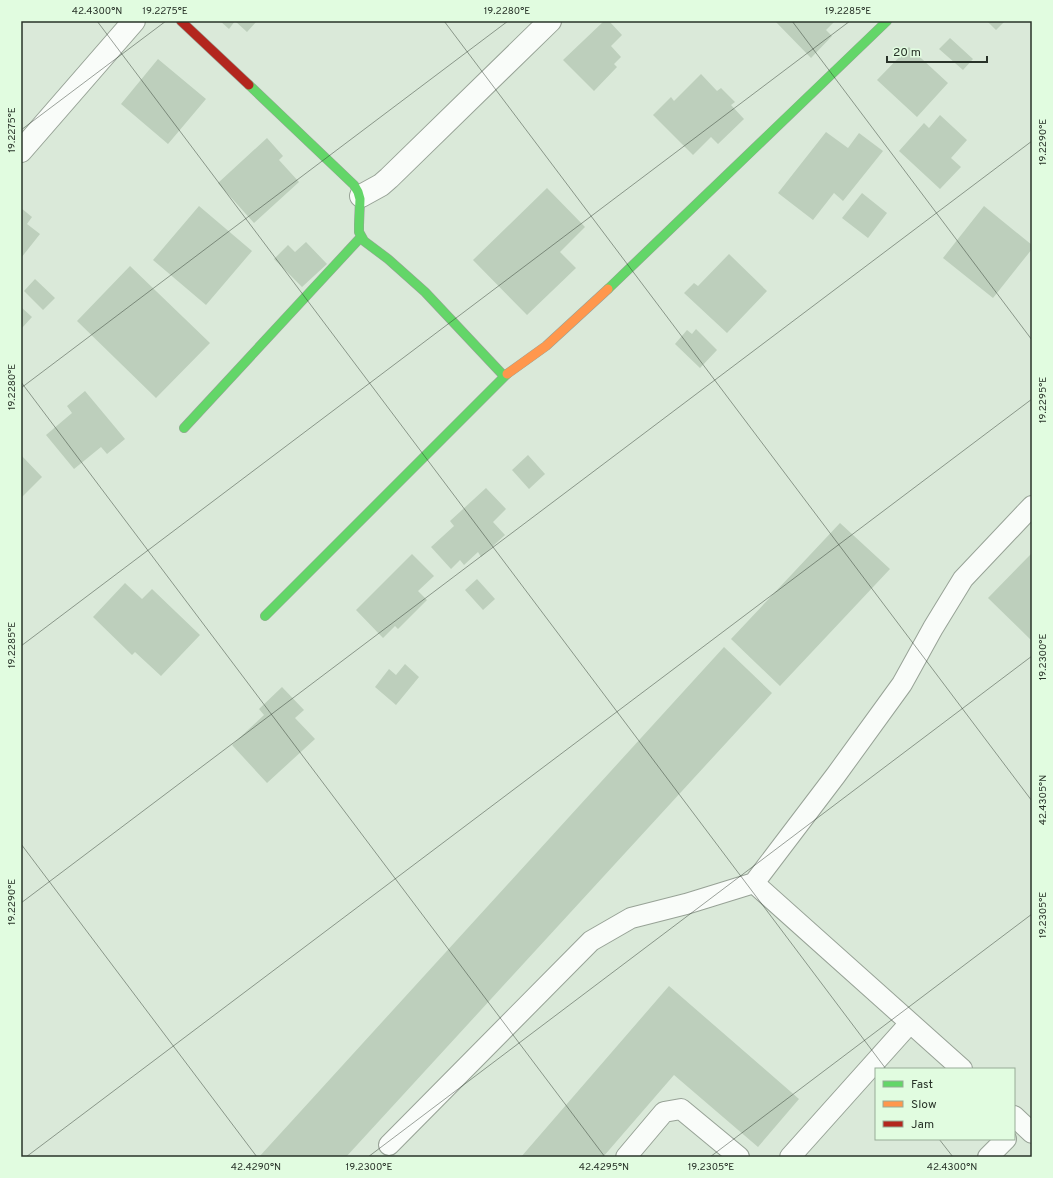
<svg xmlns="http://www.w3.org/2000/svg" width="1053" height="1178" viewBox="0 0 1053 1178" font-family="Overpass,sans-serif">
<rect width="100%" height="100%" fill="#dae9d9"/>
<!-- building -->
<path fill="#bdcfbc" d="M220,21h37l-10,11 -12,-11 -6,8z
M604,21h5l13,14 -11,11 10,11 -7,7 3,3 -23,24 -31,-31z
M775,21h60l-9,9 6,6 -21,22z
M987,21h18l-9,9z
M950,38l23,21 -10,11 -24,-21z
M909,47l39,36 -31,34 -40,-37z
M158,59l48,40 -38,45 -47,-40z
M701,74l16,17 4,-3 14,14 -4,3 13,14 -26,25 -7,-7 -18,18 -40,-40 18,-18 3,4z
M940,115l27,25 -16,18 10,9 -21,22 -41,-38 25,-28 5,5z
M826,132l22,16 11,-15 24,18 -40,50 -9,-8 -21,27 -35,-27z
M267,138l16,18 -4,4 20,22 -45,41 -36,-40z
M547,188l38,39 -25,25 16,16 -49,47 -54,-55z
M862,193l25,20 -19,25 -26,-20z
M199,206l53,45 -46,54 -53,-45z
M984,206l48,39v4l-39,49 -50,-40z
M21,208l11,9 -5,7 13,10 -19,24z
M306,242l21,22 -25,23 -28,-28 14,-14 7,7z
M729,254l38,37 -40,42 -43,-40 10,-10 4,3z
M130,266l80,77 -54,55 -79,-77z
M35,279l20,19 -12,12 -19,-19z
M21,307l11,10 -11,12z
M696,329l21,21 -17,18 -25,-24 12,-14 5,4z
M85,391l40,48 -18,15 -6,-7 -27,22 -28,-34 26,-22 -5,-7z
M21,455l21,22 -21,21z
M528,455l17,19 -16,15 -17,-19z
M486,488l20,21 -13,13 12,13 -24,22 -3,-5 -14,13 -4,-5 -9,9 -20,-22 23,-21 -4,-5z
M840,523l50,46 -110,117 -49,-47z
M1032,553v88l-44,-43z
M412,554l22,22 -16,15 9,9 -29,29 -3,-3 -12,12 -27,-28z
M477,579l18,20 -12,11 -18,-20z
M125,583l17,16 10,-10 48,46 -39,41 -26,-24 -3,3 -39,-38z
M724,647l48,46 -426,464h-87z
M405,664l14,13 -23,28 -21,-18 14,-18 7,6z
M282,687l22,23 -9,8 20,21 -48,44 -35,-38 32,-30 -5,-6z
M669,986l130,113 -41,48 -84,-72 -71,82h-82z"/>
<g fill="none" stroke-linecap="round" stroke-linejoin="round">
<defs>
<path id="lane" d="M754,883l208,186
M1014,1116l18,17
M389,1145l202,-204 40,-23 55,-14 68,-21 82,-108 66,-91 31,-56 30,-49 69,-73
M626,1157l38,-45 17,-3 58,48
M790,1157l120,-134
M988,1157l18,-18"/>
<path id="street" d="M21,151l113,-130
M361,196l20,-11 8,-7 161,-157"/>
<path id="fast" d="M249,85l105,100 4,7 2,7 -1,26v7l5,9 24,18 37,33 79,84
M608,289l279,-268
M184,428l177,-191
M265,616l242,-242"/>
<path id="slow" d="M507,374l39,-28 62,-57"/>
<path id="jam" d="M181,21l68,64"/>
</defs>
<!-- lane casing -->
<use href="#lane" stroke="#97a296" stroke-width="22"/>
<!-- street casing -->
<use href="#street" stroke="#97a296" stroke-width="24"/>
<!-- fast casing -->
<use href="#fast" stroke="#97a296" stroke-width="10"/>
<!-- slow casing -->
<use href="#slow" stroke="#97a296" stroke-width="10"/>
<!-- jam casing -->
<use href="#jam" stroke="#97a296" stroke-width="10"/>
<!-- lane -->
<use href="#lane" stroke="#f9fcf9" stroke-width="20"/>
<!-- street -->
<use href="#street" stroke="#f9fcf9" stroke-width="22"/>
<!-- fast -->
<use href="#fast" stroke="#63d668" stroke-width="9"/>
<!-- slow -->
<use href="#slow" stroke="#ff974d" stroke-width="9"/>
<!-- jam -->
<use href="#jam" stroke="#b3261e" stroke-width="9"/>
</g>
<!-- ticks -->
<path fill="none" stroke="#293329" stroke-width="1" stroke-opacity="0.45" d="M97,21l789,1048M444,21l588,780M792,21l240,319M21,130l145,-109M21,382l584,775M21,388l487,-367M21,646l829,-625M21,844l236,313M21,903l1011,-762M939,1139l14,18M26,1157l1006,-758M368,1157l664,-501M710,1157l322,-243"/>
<!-- border -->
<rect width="1053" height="1178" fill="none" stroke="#e1fce0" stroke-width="44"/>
<!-- legend -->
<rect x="875" y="1068" width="140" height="72" fill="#e1fce0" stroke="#97ac97"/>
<rect x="883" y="1081" width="20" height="6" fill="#63d668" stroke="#97ac97"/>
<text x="911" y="1088" font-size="12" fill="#293329">Fast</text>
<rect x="883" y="1101" width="20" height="6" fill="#ff974d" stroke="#97ac97"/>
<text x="911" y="1108" font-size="12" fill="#293329">Slow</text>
<rect x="883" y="1121" width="20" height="6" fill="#b3261e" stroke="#97ac97"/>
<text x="911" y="1128" font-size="12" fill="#293329">Jam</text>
<!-- scale -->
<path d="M887 56v6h100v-6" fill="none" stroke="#293329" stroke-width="2"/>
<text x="893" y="56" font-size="12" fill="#293329" stroke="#e1fce0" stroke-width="3" paint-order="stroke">20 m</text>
<rect x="22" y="22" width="1009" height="1134" fill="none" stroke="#293329" stroke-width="1.5"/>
<g font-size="10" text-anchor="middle" fill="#293329">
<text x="97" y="14">42.4300°N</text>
<text x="165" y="14">19.2275°E</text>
<text x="507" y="14">19.2280°E</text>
<text x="848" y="14">19.2285°E</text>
<text transform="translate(11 130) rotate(-90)" y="4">19.2275°E</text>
<text transform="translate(1042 142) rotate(-90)" y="4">19.2290°E</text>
<text transform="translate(11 387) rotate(-90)" y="4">19.2280°E</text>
<text transform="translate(1042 400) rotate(-90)" y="4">19.2295°E</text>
<text transform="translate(11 645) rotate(-90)" y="4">19.2285°E</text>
<text transform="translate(1042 657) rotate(-90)" y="4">19.2300°E</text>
<text transform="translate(1042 800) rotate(-90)" y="4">42.4305°N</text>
<text transform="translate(11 902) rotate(-90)" y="4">19.2290°E</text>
<text transform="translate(1042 915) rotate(-90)" y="4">19.2305°E</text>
<text x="256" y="1170">42.4290°N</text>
<text x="369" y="1170">19.2300°E</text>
<text x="604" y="1170">42.4295°N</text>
<text x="711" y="1170">19.2305°E</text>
<text x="952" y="1170">42.4300°N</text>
</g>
</svg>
